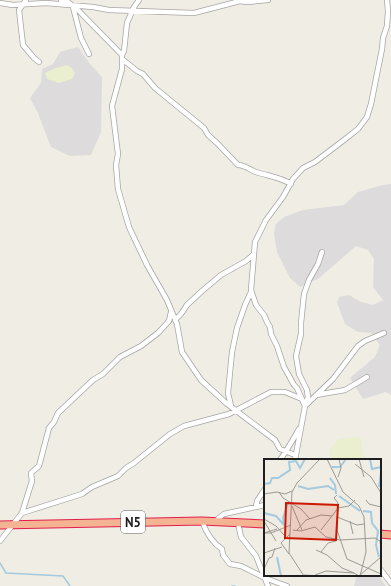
<svg xmlns="http://www.w3.org/2000/svg" width="391" height="586" viewBox="0 0 391 586" font-family="'PT Sans',sans-serif">
<rect width="100%" height="100%" fill="#f0ede4"/>
<!-- residential -->
<path fill="#dddbdb" d="M78,47l12,17 12,13 -1,55 -10,23 -21,1 -19,-9 -13,-34 -8,-15 11,-15 1,-14 11,-5 7,-12z
M391,184v211l-5,-3 -23,7 -13,-21 25,-21 5,-12 -9,-12 -13,-1 -13,-8 -8,-22 2,-5 10,-2 12,7 12,3 10,-5 -10,-13 1,-28 -6,-9 -12,-4 -38,33 -18,8 -10,-9 -13,-26 -3,-18 2,-10 8,-7 19,-7 41,-5 14,-13 25,-7z
M357,575h21l8,11h-32z"/>
<!-- farmland -->
<path fill="#e9efcf" d="M67,65l5,3 3,5 -3,6 -13,4 -12,-4 -2,-6 8,-4z
M358,436l3,3 2,15 5,6h-37l-2,-10 10,-11 13,-1z"/>
<g fill="none" stroke-linecap="round" stroke-linejoin="round">
<!-- stream -->
<path stroke="#a3cadf" stroke-width="1.5" d="M0,563l6,10 57,3 7,10
M232,586h3"/>
<defs>
<path id="minor" d="M26,0l-7,10 4,35 11,13 5,4
M61,0l7,2 9,7 45,46v14l-10,37 6,48 -2,11 2,24 11,38 18,38 20,35 10,24 5,28 19,28 25,23 49,37 5,9 15,6
M0,3l13,2 33,-2 47,4 16,3 85,3 46,-12 7,1 21,-2
M73,7l8,31 8,16
M122,55l2,-4 3,-28 7,-16 5,-7
M122,59l15,12 6,3 12,14 49,40 4,7 9,8 21,22c7,0 12,5 18,7 12,4 24,5 35,12
M175,320l6,-6 6,-9 15,-14 19,-16 25,-14 8,-7
M316,395l29,-5 22,-13
M306,405l27,-26 25,-33 7,-5 19,-8
M231,406l-3,-13 4,-41 5,-24 8,-23 6,-13
M305,406l3,-9 -1,-7 -8,-16 -3,-18 5,-22v-11l3,-29 5,-14 9,-16 4,-12
M280,460c7,-10 13,-20 19,-31
M295,460l10,-54 -8,-18 -3,-3 -10,-18 -7,-21 -6,-12 -1,-7 -3,-5 -3,-7 -8,-10 -5,-15 4,-48 11,-22 17,-23 10,-18 10,-11 12,-6 29,-22 14,-11 9,-12 4,-13 11,-55 1,-11 4,-12 1,-15 -1,-11
M256,507l1,-6 8,-12
M22,513l60,-19 10,-7 26,-11 8,-8 8,-5 36,-29 14,-8 45,-12 42,-22h14l17,7
M202,521c4,11 9,21 20,28l1,6 7,9 11,2 24,12 22,8
M214,522l10,-8 41,-9
M238,523l3,14 15,19 12,30
M0,541l22,-28 10,-32 -1,-8 8,-7 10,-38 5,-6 4,-9 35,-33 10,-6 17,-17 21,-11 17,-13 11,-12 2,-9
M380,569l11,14"/>
<path id="trunk" d="M0,525l202,-4 63,3
M380,534l11,1"/>
</defs>
<!-- minor casing -->
<use href="#minor" stroke="#a5a5a5" stroke-width="6"/>
<!-- trunk casing -->
<use href="#trunk" stroke="#e21d49" stroke-width="9"/>
<!-- minor -->
<use href="#minor" stroke="#fff" stroke-width="4.5"/>
<!-- trunk -->
<use href="#trunk" stroke="#f4b494" stroke-width="7"/>
</g>
<g text-anchor="middle" stroke-width="3.5" stroke-linejoin="round" paint-order="stroke">
<!-- shield labels -->
<rect fill="#fff" stroke="#626262" stroke-width="1" x="121" y="511" width="24" height="22" rx="3"/>
<g font-size="13" font-weight="bold" fill="#1e1e1e">
<text x="133" y="527">N5</text>
</g>
</g>
<!-- overview -->
<g transform="translate(264 459)">
<rect width="117" height="117" fill="#f0ede4"/>
<path fill="none" stroke="#a3cadf" stroke-width="2" d="M106,0l2,10 9,-2M68,8h8l6,-8M66,19l5,7 1,9M0,25l6,-1 2,-5h6l12,-8 -1,-8 7,-1 4,7 5,-9M34,27l10,3 20,-3 6,4M115,28l2,-15M75,37l21,15M99,52l8,1 1,11 6,8 -2,14 3,12M0,54l12,3 8,9 -1,-7 5,-15M13,98l4,19"/>
<path fill="none" stroke="#9c9a95" stroke-width="1" d="M63,0l16,33 16,14 5,11 2,35 -6,24M95,0l5,18M91,5l16,13 10,16M74,18l3,-9 -2,-9M15,33l4,6 18,11 9,10M0,35l13,-2 8,2 7,-3M73,36l-3,3 4,5 -1,27 10,29 34,15M102,41l3,4 12,3M28,47l10,24M73,58l20,8 7,-1M0,60l12,7 8,9M0,62l12,20M86,62l3,13M29,71l8,1 14,-4 11,10 14,3 35,-2 5,3 1,8M33,71l9,-10 15,-5 11,1 6,-8 11,-2 6,-6M57,71l11,-14M0,74h7l20,-8M0,74l13,-4M52,91l11,5 15,13 12,5M57,93l7,-9 8,-2M0,94l18,-6M25,95l-8,-11 9,-9M0,110l5,-11 3,-1 3,-9M40,116l17,1M51,116l11,-4 28,2 5,3M96,116l21,-18M40,117l-15,-23 3,-61 5,-9 23,-24"/>
<path fill="#cd1800" fill-opacity="0.15" stroke="#cd1800" stroke-width="2" d="M22,44l52,2 -2,35 -51,-2z"/>
<rect width="117" height="117" fill="none" stroke="#1e1e1e" stroke-width="2"/>
</g>
</svg>
